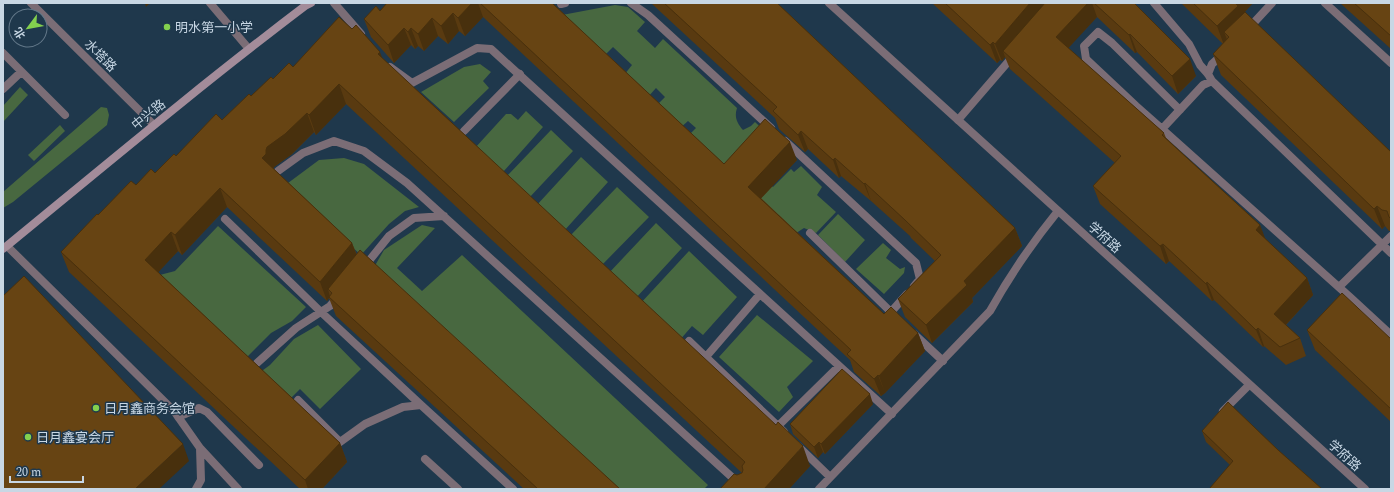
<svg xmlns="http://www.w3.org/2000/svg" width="1394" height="492" viewBox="0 0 1394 492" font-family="Spectral,'Noto Sans SC',serif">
<rect width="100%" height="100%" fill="#1f384c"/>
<!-- green -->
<path fill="#486840" d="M615,5l13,2 17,15 -8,9 18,17 8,-9 74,69c-3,9 0,15 6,22l8,-4 4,-4 16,15 -24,25 26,25 18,-18 3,3 7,-6 21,21 -5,8 19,17 -20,21 -12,-5 -11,7 -105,-99 8,-8 -8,-7 -9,8 -24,-22 10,-10 -9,-9 -8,9 -24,-22 8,-10 -19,-18 -8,8 -43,-40z
M480,64l11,8 -8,9 6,7 -35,34 -33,-30 43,-25z
M20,87l8,8 -25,27v-16z
M101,107l6,1 2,7 -2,10 -94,77 -10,6v-16z
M526,111l17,16 -40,45 -28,-24 31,-34h5l7,6z
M60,125l5,6 -31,30 -6,-6z
M551,130l22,21 -44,47 -23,-21z
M581,157l27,25 -44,49 -28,-25z
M344,158l20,6 55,43 -14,4 -16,13 -28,31 -77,-69 35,-26z
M617,187l32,30 -48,49 -31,-30z
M838,214l27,26 -20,22 -27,-27z
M656,223l26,25 -47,51 -27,-25z
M422,225l13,3 -38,40 25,23 40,-36 246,230 -4,4h-94l-237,-220 11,-19z
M218,226l88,81 -14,14 -21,12 -27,27 -88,-84 19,-5z
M883,243l8,7 -5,8 14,11 5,-2 -1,6 -20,21 -28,-25z
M689,251l48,46 -34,38 -11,-9 -13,15 -40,-36z
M757,315l56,46 -26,26 6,10 -14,15 -60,-55z
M318,325l43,44 -41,40 -20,-20 -12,12 -29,-28 11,-8 24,-26z"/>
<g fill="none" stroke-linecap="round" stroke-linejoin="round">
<!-- service -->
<path stroke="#7b6d76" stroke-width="8" d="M210,3l39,46
M334,3l27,31
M631,3l17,12 123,113
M1154,3l35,41 11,21 8,9 4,7
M1325,3l66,60
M561,4l4,-1
M1248,29l24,-26
M3,53l62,62
M390,67l22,16 65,-35 14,1 401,365
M1208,74l4,-10 11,-10
M3,89l18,-17
M958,120l56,-65
M1162,129l-26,-23 -50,-47 -2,-13 14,-14 14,11 68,67
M464,131l56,-57
M785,141l131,122 4,16 -6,7
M278,171l25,-18 31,-12 30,10 43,32 338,306
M225,219l96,93 100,93
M810,233l84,82
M7,246l167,165 26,37 1,32 -5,9
M1391,253l-179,-172 -9,4 -41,44 189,169 40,37
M364,267l25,-31 25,-18 30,-2
M1339,287l52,-51
M891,312l16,-18
M914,334l29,27
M689,341l95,91
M705,358l55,-64
M257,363l39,-35 34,-22 8,-9
M298,400l42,42 25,-18 38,-17 18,-2 92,84
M1223,411l26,-26
M178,417l21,-9 8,4 52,53
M778,426l61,-60
M798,446l32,31
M200,448l38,41
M425,459l33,30
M819,489l171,-178c20,-36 42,-68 68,-100"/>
<!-- tertiary -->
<path stroke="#7b6d76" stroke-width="8" d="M31,3l123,122
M829,3l536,486"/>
<!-- secondary -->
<path stroke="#a38c9a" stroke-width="8" d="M3,249c100,-82 199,-165 302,-243l6,-3"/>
</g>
<!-- wall -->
<path fill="#593a10" d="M387,3h165l172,161 73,-4 -36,38 123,116 34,19 7,18 -40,42 -4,3 -27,-24 -4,-12 -367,-343 -18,19 -6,-5 -11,13 -10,-8 -14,15 -6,-5 -3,3 -4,-4 -17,18 -23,-26 -7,-18 16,-8z
M651,3h126l238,225 7,18 -50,52 1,4 -41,41 -27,-26 -7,-18 37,-38 -24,-23 -1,-2 -39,-35 -30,-25 -2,2 -31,-29 -3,3 -26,-23 -4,-11z
M932,3h202l62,73 -18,18 -41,-42 -2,1 -38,-36 -29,31 96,85 2,5 94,87 5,14 42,39 6,17 -27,30 14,13 6,18 -20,9 -22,-19 -1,1 -49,-47 -2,1 -43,-40 -3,3 -66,-60 -7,-18 22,-23 -105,-94 -5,-12 -3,4 -2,-1 -3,3z
M1181,3h72l-11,12 149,137v79h-2l-4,-5 -3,3 -161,-154 -8,-21 10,-10z
M1340,3h51v46z
M382,58l428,408 -21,23h-69l17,-14 5,-2 -396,-369 -30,31 -2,-3 -22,22 -18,13 -1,1 79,75 5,12 263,234h-96l-188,-173 -7,-18 -2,3 -100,-94 -45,48 -4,-4 -20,21 182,171 7,19 -25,27h-22l-231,-217 -8,-20 37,-37 38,-30 19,-12 21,-17 97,-77 20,-12z
M1307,330l84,9v83l-76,-72z
M873,404l-48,50 -2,-2 -5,6 -25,-24 -3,-10z
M1202,431l76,19 44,39h-111l-1,-1 20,-23 -24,-23z"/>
<!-- shaded-wall -->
<path fill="#48300d" d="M145,3h5l-4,4z
M472,3h6l5,14 -18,19 -7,-18z
M1030,3h25l-52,48 2,6 -3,4 -7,-17z
M1088,3h4l5,14 -35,38 -6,-18z
M1233,3h20l-11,12 3,10 -16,12 -5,-5 4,10 -4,3 -7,-19z
M453,13l6,18 -11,13 -7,-18z
M432,18l6,18 -14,15 -6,-17z
M404,28l7,17 -17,18 -6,-18z
M411,28l7,18 -3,3 -7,-17z
M1130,34l7,18 -2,1 -6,-18z
M993,42l7,18 -3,3 -7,-18z
M380,52l7,19 -9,-17z
M1190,59l6,17 -18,18 -6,-18z
M339,84l7,20 -30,31 -7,-20z
M307,113l7,19 -22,22 -18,13 -1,2 -11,-11 4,-8 1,-3z
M801,131l7,18 -3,3 -7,-17z
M790,142l7,18 -42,45 -7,-18z
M835,158l6,18 -2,2 -6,-18z
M865,183l6,18 -7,-17z
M220,188l7,19 -45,48 -7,-20z
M1377,206l8,20 -3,3 -8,-20z
M1260,225l7,18 -11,-13z
M1015,228l7,18 -50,52 1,4 -41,41 -6,-18 38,-44z
M171,232l7,19 -26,28 -7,-19z
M352,243l7,19 -27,31 -4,-4 2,8h-1v1l-2,3 -7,-19z
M1163,244l6,17 -3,3 -6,-18z
M1307,278l6,17 -33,36 -6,-17z
M1207,282l7,18 -2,1 -6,-17z
M1258,328l6,18 -1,1 -7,-17z
M918,333l7,18 -40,42 -6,-17z
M878,375l7,18 -4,3 -7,-17z
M870,394l3,10 -48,50 -4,-10z
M819,442l4,10 -5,6 -4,-11z
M340,443l7,19 -25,27h-14l-3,-9z
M183,444l6,17 -30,28h-24z
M803,446l7,20 -21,23h-25z"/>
<!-- building -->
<path fill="#674413" stroke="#48300d" d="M387,3h85l-14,15 -5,-5 -12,13 -9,-8 -14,16 -7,-6 -3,4 -4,-4 -16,17 -24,-26 12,-13 4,5z
M480,3h72l172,161 41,-45 25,23 -42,45 136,127 7,-7 27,26 -39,43 -1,-1 -4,4 -27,-25 4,-4z
M664,3h113l238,225 -51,53 3,4 -41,40 -28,-26 43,-44 -36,-35 -40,-37 -1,1 -29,-26 -2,2 -32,-29 -3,4 -25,-24 4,-4z
M945,3h85l-35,41 -2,-2 -3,3z
M1045,3h43l-32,34 108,96 -2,2 98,90 -4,5 51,48 -33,36 26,24 -20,9 -22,-19 -2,2 -49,-48 -1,2 -43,-40 -3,2 -67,-60 28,-30 -118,-105z
M1094,3h40l56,56 -18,17 -42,-42 -1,1z
M1193,3h42l3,3 -21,20z
M1354,3h37v33z
M1245,12l146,140v67l-2,-2 -2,-6 -5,-1 -5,-4 -3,3 -161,-155 16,-17 -5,-5z
M339,17l13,12 4,-4 24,27 -2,2 398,371 2,-3 25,24 -39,43h-44l14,-15 3,1 5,-2 1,-3 -1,-4 3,-4 -406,-378 -30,31 -2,-2 -22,21 -18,13 -1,3v4l-4,4 90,85 -32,39 -100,-94 -45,47 -4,-3 -26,28 195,183 -35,37 -244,-228 36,-38 1,1 33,-34 5,4 15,-16 4,4 19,-19 2,2 40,-42 6,6 27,-26 2,2 20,-19 2,2 16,-16 4,4z
M360,250l260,239h-82l-209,-192 3,-4 -4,-4z
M24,276l159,168 -48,45h-132v-193z
M1342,293l49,46v70l-84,-79z
M842,369l28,25 -49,50 -2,-2 -5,5 -24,-23z
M1228,402l50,48 44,39h-111l-1,-1 23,-27 -31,-30z"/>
<!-- markers -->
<g fill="#83d04e" stroke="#1f384c" stroke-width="1.5">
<circle cx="167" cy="27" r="4"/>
<circle cx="96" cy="408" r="4"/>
<circle cx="28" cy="437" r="4"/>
</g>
<g text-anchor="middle" stroke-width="3" stroke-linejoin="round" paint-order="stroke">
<!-- poi labels -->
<g font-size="13" fill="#c8d7e4" stroke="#1f384c" text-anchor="start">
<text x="175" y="32">明水第一小学</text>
<text x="104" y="413">日月鑫商务会馆</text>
<text x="36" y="442">日月鑫宴会厅</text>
</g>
<!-- street labels -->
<g font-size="13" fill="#c8d7e4" stroke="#1f384c">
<text transform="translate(101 55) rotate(45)" y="5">水塔路</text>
<text transform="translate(148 114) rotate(-39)" y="5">中兴路</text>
<text transform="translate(1105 237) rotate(42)" y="5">学府路</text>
<text transform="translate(1345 455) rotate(42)" y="5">学府路</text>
</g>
</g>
<!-- border -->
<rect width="1394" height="492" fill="none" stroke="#c8d7e4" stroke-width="8"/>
<!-- north arrow -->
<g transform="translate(28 28) rotate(238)"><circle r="19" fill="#1f384c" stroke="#637889"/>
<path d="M0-3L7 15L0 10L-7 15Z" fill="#83d04e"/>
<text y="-6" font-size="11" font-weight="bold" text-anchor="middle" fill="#c8d7e4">北</text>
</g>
<!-- scale -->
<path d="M10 476v6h73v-6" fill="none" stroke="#c8d7e4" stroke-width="2"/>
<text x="16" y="476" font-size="12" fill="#c8d7e4" stroke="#1f384c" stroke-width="3" paint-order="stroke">20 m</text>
</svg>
